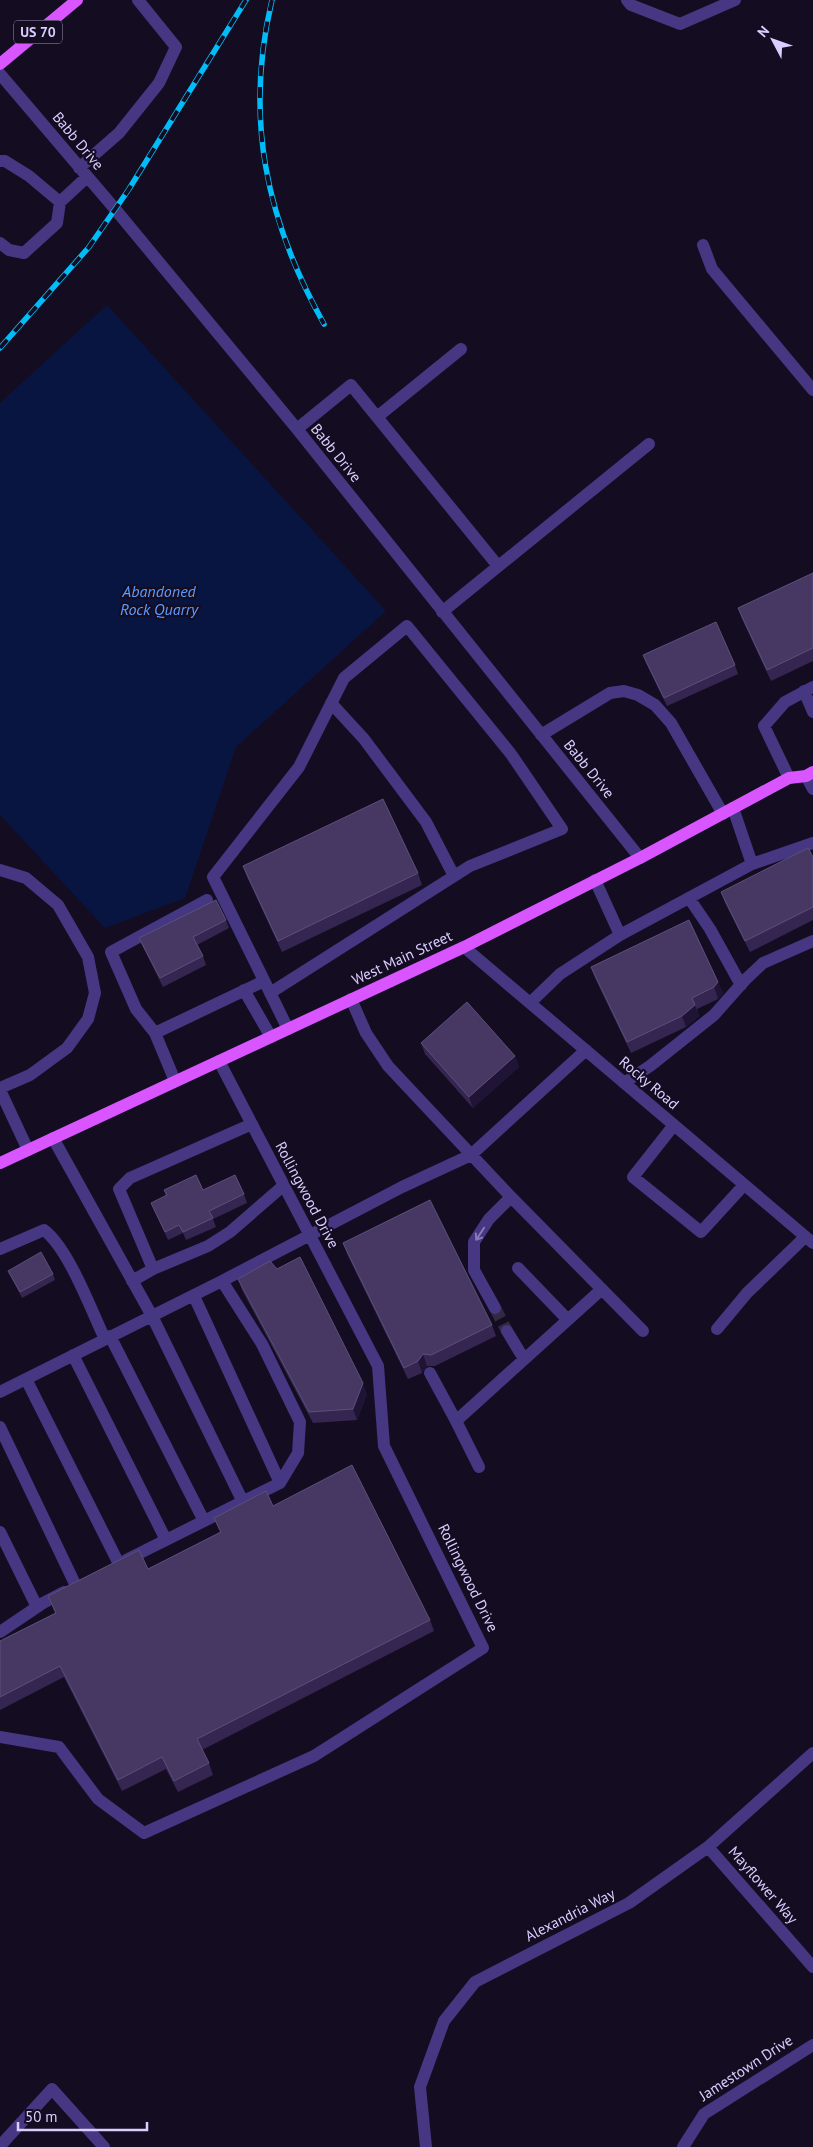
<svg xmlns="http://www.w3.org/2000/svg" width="813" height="2147" viewBox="0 0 813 2147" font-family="'PT Sans',sans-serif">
<rect width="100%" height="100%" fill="#140d22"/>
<!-- water -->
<path fill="#081540" d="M107,305l279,306 -150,136 -51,151 -80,30 -105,-113v-412z"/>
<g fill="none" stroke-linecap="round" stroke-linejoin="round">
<!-- minor-tunnel -->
<path stroke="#322a43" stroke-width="12" stroke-dasharray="12 6" stroke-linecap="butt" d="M495,1308l12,23"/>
<!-- minor -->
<path stroke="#453782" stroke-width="12" d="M627,0l4,5 49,19 55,-24
M0,74l115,135 182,220 343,429
M0,161h5l24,15 31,26 27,-25
M79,168l40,-35 40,-50 17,-36 -38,-47
M0,243l9,7 15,3 33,-30 3,-21
M703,245l9,24 101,121
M377,417l84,-68
M297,429l54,-44 147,181
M442,612l207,-168
M804,691l9,21
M331,703l33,36 62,83 28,54
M541,735l69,-42 14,-2 14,4 17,10 16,18 52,91
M806,776l7,13
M789,778l-25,-52 21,-24 28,-15
M733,808l19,56
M0,870l26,8 32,27 30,52 7,36 -7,26 -21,29 -37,27 -30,13
M595,880l25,55
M689,898l21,31 31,56
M464,947l349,296
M244,990l27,47
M270,993l200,-127 92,-37 -51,-75 -104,-128 -63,52 -45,89 -86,110 75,152
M351,999l15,34 22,33 123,131 132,134
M530,1003l30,-29 60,-39 132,-71 61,-21
M155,1033l-19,-24 -25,-57 96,-52
M175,1081l-20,-48 109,-52
M624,1083l26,-17 64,-51 31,-35 18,-17 50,-22
M0,1090l28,60
M674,1125l-41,52 68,55 43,-47
M53,1138l99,178 91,186
M0,1249l44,-19c25,19 47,80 61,109
M518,1268l50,52
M153,1269l55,-23 22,-14 53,-46
M132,1281l21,-12 -34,-80 11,-11 122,-54
M222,1281l180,-94 69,-32 115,-105
M194,1296l86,187
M495,1308l-21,-38v-28l15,-23 22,-22
M717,1329l30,-36 58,-56
M507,1331l17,28
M110,1336l94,185
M73,1355l93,185
M430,1373l26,48
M26,1379l93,185
M0,1392l222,-111 40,63 38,78 -2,31 -18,30 -154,77
M0,1427l76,159
M479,1467l-23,-46 146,-132
M0,1532l37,75
M0,1632l43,-29 21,-11
M0,1737l59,10 39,52 46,34 170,-77 169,-108 -99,-202 -6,-80 -159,-305
M708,1847l105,120
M0,2146l52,-57 52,58
M426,2147l-6,-60 24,-66 31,-39 154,-79 79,-56 105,-94
M683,2147l21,-33 109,-69"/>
<!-- major -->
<path stroke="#d855ff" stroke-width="12" d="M0,64l77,-64
M0,1163l464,-216 176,-89 149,-80 17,-2 7,-4"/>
<defs>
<path id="rail" d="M272,0c-28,117 -6,220 52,324
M0,348l89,-101 40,-58 117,-189"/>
</defs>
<!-- rail casing -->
<use href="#rail" stroke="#00bdf9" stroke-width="5.5"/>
<!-- rail -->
<use href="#rail" stroke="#140d22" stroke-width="4" stroke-dasharray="11" stroke-linecap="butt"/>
</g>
<!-- wall -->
<path fill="#342650" d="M813,573v88l-42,20 -29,-62 -4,-11z
M643,655l92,10 3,9 -71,32 -21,-43z
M813,857v63l-63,32 -25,-49 -4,-11z
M243,866l175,7 4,12 -140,67 -35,-75z
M226,920l3,8 -32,17 6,11 3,9 -43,22 -20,-40 -4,-9z
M689,920l34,73 -5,6 -21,10 2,7 -13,11 -55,26 -36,-75 -4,-11z
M421,1043l94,13 4,11 -46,41 -48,-54z
M164,1190h39l41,4 3,9 -34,16 3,8 -30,13 -3,-7 -15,7 -17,-37 15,-7z
M343,1243l149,82 4,11 -61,30h-8l-5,7 -14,6 -61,-125z
M8,1271l45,3 2,6 -33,18 -11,-22z
M238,1279l129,115 -10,26 -44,3 -71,-133z
M273,1506l157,114 4,11 -232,119 7,13 4,12 -35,17 -12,-23 -44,22 -58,-114 -64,33v-69l55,-28 -7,-17 100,-27 72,-37 -6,-14z"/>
<!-- shaded-wall -->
<path fill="#1f1436" d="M718,982l5,11 -5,6 -4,-12z
M695,1005l4,11 -13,11 -4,-11z
M515,1056l4,11 -46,41 -4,-11z
M423,1354l4,12 -5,7 -4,-12z
M363,1383l4,11 -10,26 -4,-11z"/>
<!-- building -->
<path fill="#463863" stroke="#5d4f7b" d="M813,573v75l-46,22 -29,-62z
M716,622l19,43 -71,33 -21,-43z
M383,799l35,74 -140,68 -35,-75z
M808,848l5,9v50l-68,34 -24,-49z
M216,900l10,20 -33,17 10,19 -43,22 -21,-40z
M689,920l29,62 -4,5 -22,11 3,7 -13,11 -55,26 -36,-75z
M467,1002l48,54 -46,41 -48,-54z
M196,1175l7,15 32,-15 9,19 -35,17 4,7 -30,14 -4,-7 -14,7 -14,-29 16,-8 -3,-5z
M430,1200l62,125 -61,30 -8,-1 -5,7 -14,7 -61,-125z
M41,1252l12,22 -33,18 -12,-21z
M300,1257l63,126 -10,26 -44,3 -71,-133 32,-18 7,8z
M352,1465l78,155 -233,119 12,24 -35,18 -12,-24 -44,23 -58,-114 -60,31v-56l56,-28 -8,-17 91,-46 9,19 73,-37 -7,-14 52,-27 7,15z"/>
<!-- one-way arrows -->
<defs><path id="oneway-shaft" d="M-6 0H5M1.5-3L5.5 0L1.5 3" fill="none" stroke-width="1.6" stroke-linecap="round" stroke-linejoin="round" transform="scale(1.25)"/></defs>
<use stroke="#887bba" href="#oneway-shaft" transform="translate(480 1234) rotate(123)"/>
<g text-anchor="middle" stroke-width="4.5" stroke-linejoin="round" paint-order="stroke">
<!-- shield labels -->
<rect fill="#140d22" stroke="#9f94bd" stroke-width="1" x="14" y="20.5" width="48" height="23" rx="4"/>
<g font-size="14" font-weight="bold" fill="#dbceff">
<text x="38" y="37">US 70</text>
</g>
<!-- street labels -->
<g font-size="15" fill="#dbceff" stroke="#140d22">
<text transform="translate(78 141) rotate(50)" y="5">Babb Drive</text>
<text transform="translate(336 453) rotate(51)" y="5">Babb Drive</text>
<text transform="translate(589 769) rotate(51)" y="5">Babb Drive</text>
<text transform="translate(402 958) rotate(-25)" y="5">West Main Street</text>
<text transform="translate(649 1083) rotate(40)" y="5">Rocky Road</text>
<text transform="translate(307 1195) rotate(62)" y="5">Rollingwood Drive</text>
<text transform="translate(468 1578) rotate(64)" y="5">Rollingwood Drive</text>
<text transform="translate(763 1885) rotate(49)" y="5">Mayflower Way</text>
<text transform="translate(570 1915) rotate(-27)" y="5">Alexandria Way</text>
<text transform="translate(746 2068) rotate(-33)" y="5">Jamestown Drive</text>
</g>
<!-- water labels -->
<g font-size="16" font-style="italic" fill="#5c9cff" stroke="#140d22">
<text x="159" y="597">Abandoned<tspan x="159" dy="18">Rock Quarry</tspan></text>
</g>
</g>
<!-- north arrow -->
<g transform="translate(773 40) rotate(311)" stroke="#140d22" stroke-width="4" paint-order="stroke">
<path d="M0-4L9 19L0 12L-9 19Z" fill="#dbceff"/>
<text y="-8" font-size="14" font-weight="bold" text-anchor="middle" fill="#dbceff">N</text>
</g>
<!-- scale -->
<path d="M18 2122v8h129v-8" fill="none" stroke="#dbceff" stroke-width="2.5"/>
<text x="25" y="2122" font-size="15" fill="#dbceff" stroke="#140d22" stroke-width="4" paint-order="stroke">50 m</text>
</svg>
